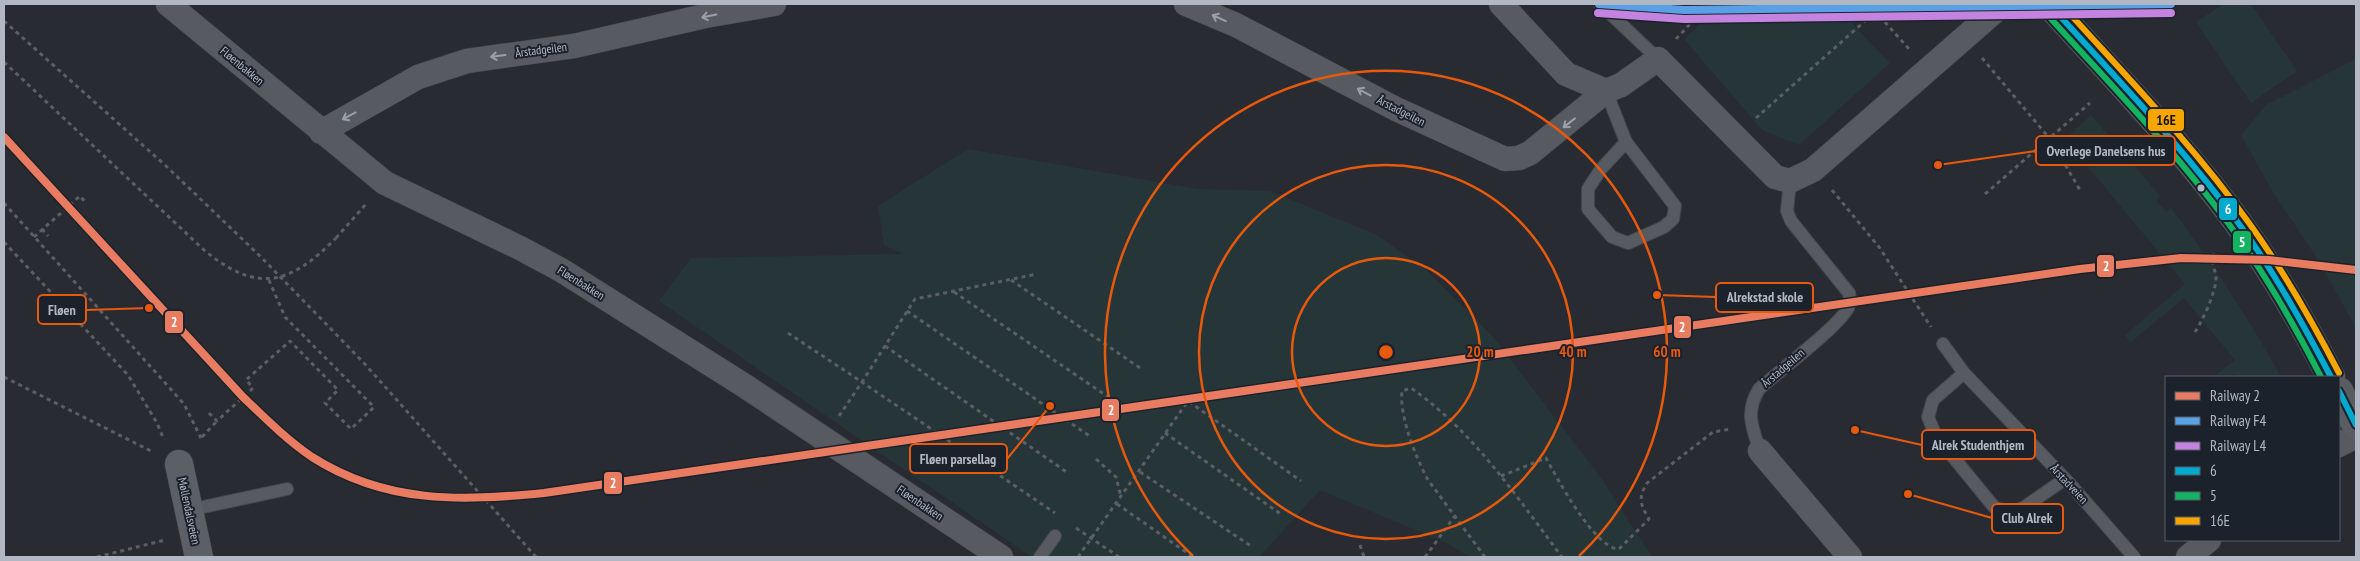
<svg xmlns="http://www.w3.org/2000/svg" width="2360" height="561" viewBox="0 0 2360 561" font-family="'PT Sans Narrow',sans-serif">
<rect width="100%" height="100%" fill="#282c32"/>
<!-- green -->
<path fill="#263638" d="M1721,4h112l57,59 -91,82 -37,-15 -78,-91z
M2223,4h28l46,67 -46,32 -55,-81z
M2356,59v269l-39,-70 -43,-64 -33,-59 25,-30z
M2091,115l69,81 -4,4 10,12 5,-4c41,55 77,109 110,169h-45l-2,-3 -4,3h-17l22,-17 -51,-62 -53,44 -6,-7 60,-51 -120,-145z
M968,149l230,40 72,2 105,43 49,34 70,70 107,140 51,79h-183l-20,-13 -129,-54 -61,67h-227l-373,-256 32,-43 212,-4 -19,-9 -6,-39z"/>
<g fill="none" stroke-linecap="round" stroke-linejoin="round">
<defs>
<path id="lane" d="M1600,4l58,55
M1606,91l20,51 -25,27 -13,20v20l24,28 16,6 36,-16 9,-8 2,-13 -49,-64
M1943,344l21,29 106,111 64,73
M1964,373l-31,27 -5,17 8,19 58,71 17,6 12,-5 42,-29
M1760,451c-8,-24 -15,-39 -1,-62 19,-17 79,-62 89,-81 3,-6 2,-9 1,-15l-58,-72 -4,-10 3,-30
M189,510l98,-21
M1040,557l15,-21"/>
<path id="street" d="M168,4l217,179 135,65 41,22 184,116 256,171
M1186,4l50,21 160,84 109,50 14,-1 11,-5 76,-62
M1501,4l65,70 40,17 15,-6 37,-26 117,118 15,4 23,-11 190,-166
M321,132l97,-55 49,-16 107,-15 131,-30 69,-12
M2339,445l17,-9
M1760,451l90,106
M2188,557l21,-17"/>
<path id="secondary" d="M179,464l20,93"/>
<path id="primary" d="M2049,4c66,73 135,144 193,224 33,47 63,98 89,149
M2339,391l17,34"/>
</defs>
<!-- lane casing -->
<use href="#lane" stroke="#44474b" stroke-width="14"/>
<!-- street casing -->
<use href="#street" stroke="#44474b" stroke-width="25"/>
<!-- secondary casing -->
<use href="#secondary" stroke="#45484f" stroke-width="29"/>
<!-- primary casing -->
<use href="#primary" stroke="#45484f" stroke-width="29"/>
<!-- path -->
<path stroke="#5b5f64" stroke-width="3" stroke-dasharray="4 4" stroke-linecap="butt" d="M1869,4l40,45
M4,21l162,145 95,91 103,106 172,194
M1693,22l19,-18
M1676,39l15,-16 68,-19
M1982,58l68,81 30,51
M1756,118l128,-114
M1832,190l47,57 52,80
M1985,194l105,-91
M4,203l180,201 17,34
M42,229l6,7
M34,237l46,-41 6,7
M336,238l31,-35
M4,242l124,133 29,48 7,17
M1011,280l132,90
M954,292l163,111
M907,311l184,126
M2195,332c8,-12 22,-42 21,-56 -2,-10 -5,-13 -2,-23
M788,333l74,49 53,-83 122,-25
M885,346l183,127
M4,377l149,75
M209,413l8,8 36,-33 -7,-8 44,-39 48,49 -13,13 26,26 23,-22 -89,-90 -17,-39
M839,416l23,-34 193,131
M1165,433l117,82
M202,437l15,-16
M1096,459l20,18 5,20
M1140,472l111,74
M1501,476l45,-18c11,20 49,91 73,91l30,-30c-9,-15 -11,-21 -2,-36l66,-51 18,-3
M1117,504l76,53
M1076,528l43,29
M1360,545l4,12
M97,557l68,-17
M1078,557l110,-156 113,80
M1425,557l29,-40
M1485,557l-57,-77c-12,-22 -29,-64 -26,-89l9,-3c63,44 105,108 151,169"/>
<!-- lane -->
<use href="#lane" stroke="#575a60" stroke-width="12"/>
<!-- street -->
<use href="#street" stroke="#575a60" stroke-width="24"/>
<!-- secondary -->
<use href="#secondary" stroke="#5b5f66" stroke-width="28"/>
<!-- primary -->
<use href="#primary" stroke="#595d62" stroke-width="28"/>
<!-- path-bridge -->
<path stroke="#5b5f64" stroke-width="3" stroke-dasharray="4 4" stroke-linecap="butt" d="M4,62l200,188c53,44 86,35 132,-12"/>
<defs>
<path id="bus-1" d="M2049,4c66,73 135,144 193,224 34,47 62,98 89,149
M2339,391l17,34"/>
<path id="bus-2" d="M2043,10c66,73 136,144 193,224 32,45 60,94 85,143"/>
<path id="bus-3" d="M2061,4c64,71 132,141 188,219 34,47 63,98 90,150"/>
</defs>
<!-- bus-1 casing -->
<use href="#bus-1" stroke="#1c222c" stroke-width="10"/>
<!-- bus-2 casing -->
<use href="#bus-2" stroke="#1c222c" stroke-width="10"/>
<!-- bus-3 casing -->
<use href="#bus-3" stroke="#1c222c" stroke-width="10"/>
<!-- bus-1 -->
<use href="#bus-1" stroke="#00a9ce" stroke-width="6"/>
<!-- bus-2 -->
<use href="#bus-2" stroke="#13b361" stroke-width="6"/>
<!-- bus-3 -->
<use href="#bus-3" stroke="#f7a600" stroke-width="6"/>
<defs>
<path id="rail-1" d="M4,137l239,260c22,21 44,43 69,60 74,47 148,44 232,36l1536,-224 101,-11 88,2 87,10"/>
<path id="rail-2" d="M1599,4l85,6 487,-6"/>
<path id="rail-3" d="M1598,13l86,6 487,-6"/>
</defs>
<!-- rail-1 casing -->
<use href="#rail-1" stroke="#1c222c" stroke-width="11"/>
<!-- rail-2 casing -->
<use href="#rail-2" stroke="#1c222c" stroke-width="11"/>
<!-- rail-3 casing -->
<use href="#rail-3" stroke="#1c222c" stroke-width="11"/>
<!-- rail-1 -->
<use href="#rail-1" stroke="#e97c60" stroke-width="8"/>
<!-- rail-2 -->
<use href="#rail-2" stroke="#5aa0e4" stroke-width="8"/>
<!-- rail-3 -->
<use href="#rail-3" stroke="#c483df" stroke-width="8"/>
</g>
<!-- one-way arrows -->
<defs><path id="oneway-shaft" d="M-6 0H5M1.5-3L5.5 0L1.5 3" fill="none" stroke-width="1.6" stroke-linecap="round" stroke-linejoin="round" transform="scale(1.25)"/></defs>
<g stroke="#9aa0ab">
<use href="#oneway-shaft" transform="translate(709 16) rotate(169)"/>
<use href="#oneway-shaft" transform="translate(1219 18) rotate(-156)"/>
<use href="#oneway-shaft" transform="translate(498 56) rotate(173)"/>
<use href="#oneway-shaft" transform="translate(1364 92) rotate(-152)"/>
<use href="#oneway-shaft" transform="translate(349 116) rotate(152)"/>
<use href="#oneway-shaft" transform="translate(1569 123) rotate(142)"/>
</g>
<!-- distance rings -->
<g fill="none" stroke="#e8590c" stroke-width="2.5">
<circle cx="1386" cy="352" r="94"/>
<circle cx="1386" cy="352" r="187"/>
<path d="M1193 556A281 281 0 1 1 1579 556"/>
</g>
<!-- markers -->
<circle fill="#b1b8c4" stroke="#1c222c" stroke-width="2" cx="2201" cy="188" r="4.5"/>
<g text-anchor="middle" stroke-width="4" stroke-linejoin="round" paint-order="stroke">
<!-- street labels -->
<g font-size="12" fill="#b1b8c4" stroke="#1c222c">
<text transform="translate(541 50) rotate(-7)" y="4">Årstadgeilen</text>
<text transform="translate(242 66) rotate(40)" y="4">Fløenbakken</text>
<text transform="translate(1401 111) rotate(27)" y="4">Årstadgeilen</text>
<text transform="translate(581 283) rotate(32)" y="4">Fløenbakken</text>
<text transform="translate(1783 368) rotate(-41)" y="4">Årstadgeilen</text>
<text transform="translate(2069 484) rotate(47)" y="4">Årstadveien</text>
<text transform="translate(920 503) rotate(34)" y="4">Fløenbakken</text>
<text transform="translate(189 511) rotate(78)" y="4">Møllendalsveien</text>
</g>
</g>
<circle cx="1386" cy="352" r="8" fill="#e8590c" stroke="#1c222c" stroke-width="2.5"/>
<g font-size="15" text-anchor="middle" font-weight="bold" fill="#e8590c" stroke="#1c222c" stroke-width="4" stroke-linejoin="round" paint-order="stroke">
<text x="1480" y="357">20 m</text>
<text x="1573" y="357">40 m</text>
<text x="1667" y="357">60 m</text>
</g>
<!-- callouts -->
<path fill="none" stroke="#e8590c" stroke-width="2" d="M1938 165L2036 151M1657 295L1716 297M149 308L86 310M1855 430L1922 445M1050 406L1007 459M1908 494L1992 518"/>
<g fill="#e8590c" stroke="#1c222c" stroke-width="2">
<circle cx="1938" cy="165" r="5"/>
<circle cx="1657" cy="295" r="5"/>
<circle cx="149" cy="308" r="5"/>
<circle cx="1855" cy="430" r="5"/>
<circle cx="1050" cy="406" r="5"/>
<circle cx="1908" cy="494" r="5"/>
</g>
<g fill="#1c222c" stroke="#e8590c" stroke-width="2">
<rect x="2036" y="136" width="139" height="29" rx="5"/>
<rect x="1716" y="283" width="97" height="29" rx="5"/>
<rect x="38" y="295" width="48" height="29" rx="5"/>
<rect x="1922" y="430" width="113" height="29" rx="5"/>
<rect x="910" y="444" width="97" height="29" rx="5"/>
<rect x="1992" y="504" width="71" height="29" rx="5"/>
</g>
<g font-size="14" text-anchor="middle" font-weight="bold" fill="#b1b8c4">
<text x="2106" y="156">Overlege Danelsens hus</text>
<text x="1765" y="302">Alrekstad skole</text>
<text x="62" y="315">Fløen</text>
<text x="1978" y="450">Alrek Studenthjem</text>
<text x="958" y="464">Fløen parsellag</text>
<text x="2027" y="523">Club Alrek</text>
</g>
<g stroke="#1c222c" stroke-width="2">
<rect x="2147" y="108" width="38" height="24" rx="5" fill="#f7a600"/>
<rect x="2218" y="197" width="20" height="24" rx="5" fill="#00a9ce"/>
<rect x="2232" y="230" width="20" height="24" rx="5" fill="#13b361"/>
<rect x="2096" y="254" width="19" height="24" rx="5" fill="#e97c60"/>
<rect x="164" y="310" width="20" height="24" rx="5" fill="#e97c60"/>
<rect x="1673" y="315" width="19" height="24" rx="5" fill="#e97c60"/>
<rect x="1101" y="398" width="19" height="24" rx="5" fill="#e97c60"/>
<rect x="603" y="471" width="20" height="24" rx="5" fill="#e97c60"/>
</g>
<g font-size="14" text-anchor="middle" font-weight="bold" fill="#fff">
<text x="2228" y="214">6</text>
<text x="2242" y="247">5</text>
<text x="2106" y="271">2</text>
<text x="174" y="327">2</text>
<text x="1682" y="332">2</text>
<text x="1111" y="415">2</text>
<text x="613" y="488">2</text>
</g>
<g font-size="14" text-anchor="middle" font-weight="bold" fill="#111">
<text x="2166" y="125">16E</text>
</g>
<!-- border -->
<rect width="2360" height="561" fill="none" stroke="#b1b8c4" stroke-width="10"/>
<!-- legend -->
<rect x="2165" y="376" width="175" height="165" fill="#1c222c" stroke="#585e69"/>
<rect x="2175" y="392" width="25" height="8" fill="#e97c60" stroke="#585e69"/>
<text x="2210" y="401" font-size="15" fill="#b1b8c4">Railway 2</text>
<rect x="2175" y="417" width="25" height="8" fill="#5aa0e4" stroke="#585e69"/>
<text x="2210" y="426" font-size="15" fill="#b1b8c4">Railway F4</text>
<rect x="2175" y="442" width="25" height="8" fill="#c483df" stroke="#585e69"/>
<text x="2210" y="451" font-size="15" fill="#b1b8c4">Railway L4</text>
<rect x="2175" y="467" width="25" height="8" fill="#00a9ce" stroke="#585e69"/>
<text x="2210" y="476" font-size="15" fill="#b1b8c4">6</text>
<rect x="2175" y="492" width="25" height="8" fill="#13b361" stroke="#585e69"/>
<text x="2210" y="501" font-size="15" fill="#b1b8c4">5</text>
<rect x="2175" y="517" width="25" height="8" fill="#f7a600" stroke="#585e69"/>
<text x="2210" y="526" font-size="15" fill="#b1b8c4">16E</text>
</svg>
